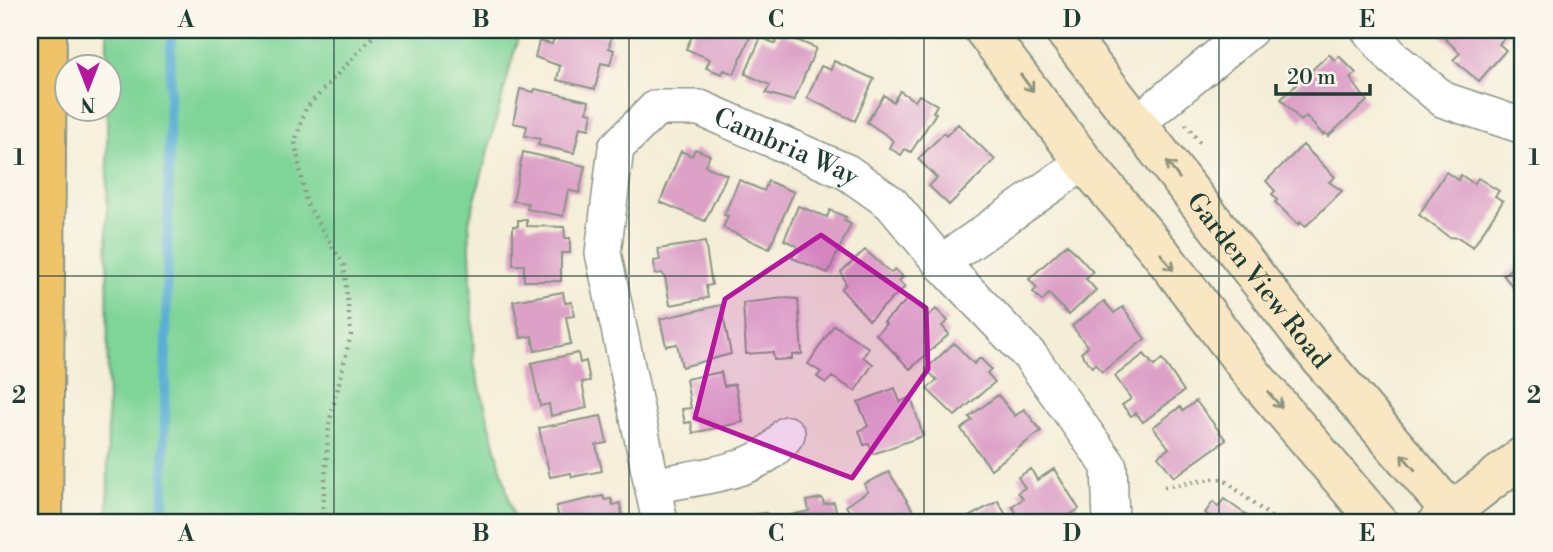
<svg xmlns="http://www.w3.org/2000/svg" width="1553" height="552" viewBox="0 0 1553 552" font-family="'Libre Bodoni',serif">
<rect width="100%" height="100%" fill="#fbf7ec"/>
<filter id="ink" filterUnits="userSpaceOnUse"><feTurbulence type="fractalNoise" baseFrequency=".0143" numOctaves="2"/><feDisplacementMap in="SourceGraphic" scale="14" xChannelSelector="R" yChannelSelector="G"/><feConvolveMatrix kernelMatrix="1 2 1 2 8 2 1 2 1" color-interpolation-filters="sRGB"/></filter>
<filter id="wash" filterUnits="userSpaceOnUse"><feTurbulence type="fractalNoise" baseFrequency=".00686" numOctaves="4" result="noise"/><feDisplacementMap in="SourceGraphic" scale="28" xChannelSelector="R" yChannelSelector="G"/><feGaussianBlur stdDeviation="1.57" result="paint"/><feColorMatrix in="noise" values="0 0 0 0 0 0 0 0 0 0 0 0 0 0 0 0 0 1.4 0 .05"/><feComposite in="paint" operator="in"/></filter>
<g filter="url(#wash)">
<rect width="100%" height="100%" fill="#f4edd7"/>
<!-- green -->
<path fill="#7fd498" stroke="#4f8866" stroke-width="2" d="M107,30h413l-51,192 5,142 41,158h-407z"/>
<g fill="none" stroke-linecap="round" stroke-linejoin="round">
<!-- stream -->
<path stroke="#5aadd5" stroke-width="10" d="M163,522l8,-492"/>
</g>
<g id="blocks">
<!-- building -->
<path fill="#dda1c8" d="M557,30h22l32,7 -2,11 5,2 -4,15 -9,-2 -6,26 -38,-9 3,-14 -25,-9 4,-16 13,3z
M695,30h58l-19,44 -10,-4 -2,4 -16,-6 4,-9 -24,-10z
M1436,30h75l-12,14 7,6 -27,31 -26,-21 7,-7z
M780,33l36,15 -22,53 -28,-8 4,-8 -25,-11 16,-37 14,7z
M1329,54l6,7 4,-5 17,17 -6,5 17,23 -39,35 -3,-3 -2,2 -17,-19 -5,5 -20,-22z
M834,61l40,18 -19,42 -48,-23 14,-32 10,4z
M520,89l14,3 1,-3 54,12 -2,11 5,1 -3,16 -9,-2 -6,26 -36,-8 2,-6 -15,-3 2,-10 -14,-3z
M900,91l15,10 4,-6 18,10 -4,7 3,1 -25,39 -6,-3 -4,6 -12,-7 4,-7 -4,-4 -22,-15 17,-27 9,7z
M958,124l37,36 -46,45 -20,-19 8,-8 -19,-19 26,-26 2,3z
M1303,145l32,32 -6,5 13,9 -37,36 -5,-5 -2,3 -23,-23 2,-2 -5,-6 3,-3 -9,-10z
M695,149l15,6 -5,11 22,9 -22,46 -45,-19 21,-51 11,5z
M523,152l62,14 -6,27 -11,-3 -5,26 -36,-7 1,-6 -15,-2z
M1446,172l12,8 3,-5 13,9 4,-6 21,13 -4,5 8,5 -30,46 -14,-9 -10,-1 -30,-22z
M739,180l25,11 4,-10 26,11 -25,57 -46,-21 5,-12 -4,-1z
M798,206l29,11 3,-7 16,7 -2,4 7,3 -23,49 -36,-15 5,-12 -13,-6z
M518,220h9v6l37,1 1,11h5v15h-9v28h-37v-16h-11v-39h5z
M705,242l7,43 -6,1 2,12 -38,7 -5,-28 -3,-4 -7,1 -1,-13 6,-1 -2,-11z
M1067,244l26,28 -7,7 10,11 -27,25 -20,-21 -7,7 -9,-9 4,-4 -8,-9z
M865,250l26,23 4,-4 8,8 -4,4 6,6 -36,33 -28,-31 5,-5 -5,-12z
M1523,259v40l-20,-24z
M563,292l2,11 7,-1 2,14 -8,1 5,27 -36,7 -3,-15 -11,2 -8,-37z
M910,297l18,19 8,-7 12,12 -6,5 7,8 -39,35 -34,-35 10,-10 -2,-2z
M784,298l14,1 4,55 -10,1v4l-18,1 -1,-8 -27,2 -3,-51z
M1104,301l10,12 9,-6 22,32 -43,33 -6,-8 -4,3 -11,-14 7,-6 -16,-21z
M721,305l10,49 -49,13 -5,-23 -11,2 -6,-27z
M834,325l35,23 -6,9 10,7 -18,27 -23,-14 -6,6 -9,-6 4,-5 -13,-8z
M954,343l20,21 6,-6 11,11 -4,4 8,9 -40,34 -28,-27 10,-9 -11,-11z
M578,353l2,10 6,-2 4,20 -8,1 5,26 -36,8 -2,-12 -9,2 -9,-43z
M1144,354l10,12 8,-7 22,32 -41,31 -7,-9 -5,3 -9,-11 9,-6 -16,-23z
M721,372l3,14 11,-2 8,38 -50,11 -2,-11 -6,1 -3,-14 9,-1 -5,-29z
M895,388l5,14 11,-5 12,39 -50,18 -4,-10 -5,1 -5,-14 9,-5 -10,-24z
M998,395l17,21 9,-7 17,22 -50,38 -30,-40 11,-9 -3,-3z
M1196,401l30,39 -52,37 -16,-21 11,-8 -16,-21 27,-20 3,4z
M601,416l6,27 -11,2 6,26 -30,6 -1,-4 -21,4 -11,-49z
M1031,469l6,11 17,-11 25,40 -11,7 3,5 -49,1 -10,-16 11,-7 -5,-7 7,-4 -7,-11z
M889,472l30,48 -5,2h-58l-10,-16 22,-15 -4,-7z
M603,496l2,4 6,-1 2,6 7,-2 3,17 -63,2 -4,-16z
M822,498l2,6 10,-2 5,20h-55l-1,-5 26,-6 -2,-10z
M1224,499l32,23h-46v-5l-5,-4 8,-11 5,5z
M998,501l12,21h-45l-2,-2z
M766,513l2,9h-41v-1z"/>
</g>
</g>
<g filter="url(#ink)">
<use href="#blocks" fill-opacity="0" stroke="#8a9586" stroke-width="2"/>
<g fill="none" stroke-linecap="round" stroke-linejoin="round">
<defs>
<g id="minor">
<path d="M1369,30l24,28 51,42 79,26"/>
<path d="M1136,124l114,-94"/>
<path d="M941,263l143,-101"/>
<path d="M653,486c43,-10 108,-11 134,-52"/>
<path id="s1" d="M660,522l-57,-269 13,-105 40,-40h44l147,64 44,31 50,60 90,94 78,109 2,56"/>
</g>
<g id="secondary">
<path d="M984,30l100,132 76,90 93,123 125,147"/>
<path id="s2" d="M1064,30l255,327 141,165"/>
<path d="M1438,522l85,-66"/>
</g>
<path id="primary" d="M43,522l4,-492"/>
</defs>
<!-- minor casing -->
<use href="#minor" stroke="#8a9586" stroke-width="38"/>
<!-- secondary casing -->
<use href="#secondary" stroke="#8a9586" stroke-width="42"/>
<!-- primary casing -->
<use href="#primary" stroke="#8a9586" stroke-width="42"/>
<!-- path -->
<path stroke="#8a9586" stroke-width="4.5" stroke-dasharray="2 5" stroke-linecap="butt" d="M1186,124l15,21
M1164,487l54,-9 9,4 50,40
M322,522l7,-98 22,-90 -7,-68 -38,-64 -11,-60 11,-34 73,-78
M1320,522h2"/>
<!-- minor -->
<use href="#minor" stroke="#fff" stroke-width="35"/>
<!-- secondary -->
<use href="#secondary" stroke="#f9e7c3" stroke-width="38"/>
<!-- primary -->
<use href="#primary" stroke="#efc469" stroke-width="38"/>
</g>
<!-- one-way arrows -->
<defs><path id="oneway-shaft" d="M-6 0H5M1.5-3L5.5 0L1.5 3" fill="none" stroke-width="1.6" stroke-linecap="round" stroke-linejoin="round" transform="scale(1.75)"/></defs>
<g stroke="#8c927c">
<use href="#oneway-shaft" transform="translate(1027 83) rotate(53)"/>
<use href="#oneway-shaft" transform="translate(1173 170) rotate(-128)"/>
<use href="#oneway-shaft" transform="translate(1167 262) rotate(53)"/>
<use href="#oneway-shaft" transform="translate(1275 400) rotate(49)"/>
<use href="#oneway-shaft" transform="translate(1408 462) rotate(-131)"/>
</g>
</g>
<!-- marked area -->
<path fill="#b5179e" fill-opacity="0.2" stroke="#b5179e" stroke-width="5" stroke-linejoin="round" d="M821,235l105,73 2,61 -76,109 -157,-60 30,-119z"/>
<!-- grid -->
<path fill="none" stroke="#1f3d34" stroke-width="2" stroke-opacity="0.55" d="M334,30v492M629,30v492M924,30v492M1219,30v492M30,276h1493"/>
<g text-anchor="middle" stroke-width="5" stroke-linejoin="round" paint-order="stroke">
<!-- street labels -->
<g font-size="26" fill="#1f3d34" stroke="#fbf7ec">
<text dy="9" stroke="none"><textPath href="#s1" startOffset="576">Cambria Way</textPath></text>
<text dy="9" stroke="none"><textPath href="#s2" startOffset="317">Garden View Road</textPath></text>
</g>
</g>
<!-- margin -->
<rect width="1553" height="552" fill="none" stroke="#fbf7ec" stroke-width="77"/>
<!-- north arrow -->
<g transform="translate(88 88) rotate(180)"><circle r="33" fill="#fbf7ec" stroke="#a3ada2" stroke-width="2"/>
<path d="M0-5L12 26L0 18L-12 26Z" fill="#b5179e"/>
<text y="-10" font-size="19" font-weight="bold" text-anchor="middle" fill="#1f3d34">N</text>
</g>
<!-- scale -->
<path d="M1276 84v10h94v-10" fill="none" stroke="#1f3d34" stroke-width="3.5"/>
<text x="1287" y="84" font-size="21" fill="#1f3d34" stroke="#fbf7ec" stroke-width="5" paint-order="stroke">20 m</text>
<rect x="38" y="38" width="1476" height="476" fill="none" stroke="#1f3d34" stroke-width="2.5"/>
<g font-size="23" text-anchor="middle" font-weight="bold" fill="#1f3d34">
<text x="186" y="27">A</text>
<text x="481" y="27">B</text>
<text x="776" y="27">C</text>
<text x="1072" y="27">D</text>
<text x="1367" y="27">E</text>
<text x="19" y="165">1</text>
<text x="1534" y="165">1</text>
<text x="19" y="403">2</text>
<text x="1534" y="403">2</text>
<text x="186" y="541">A</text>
<text x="481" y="541">B</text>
<text x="776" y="541">C</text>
<text x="1072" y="541">D</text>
<text x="1367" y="541">E</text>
</g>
</svg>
